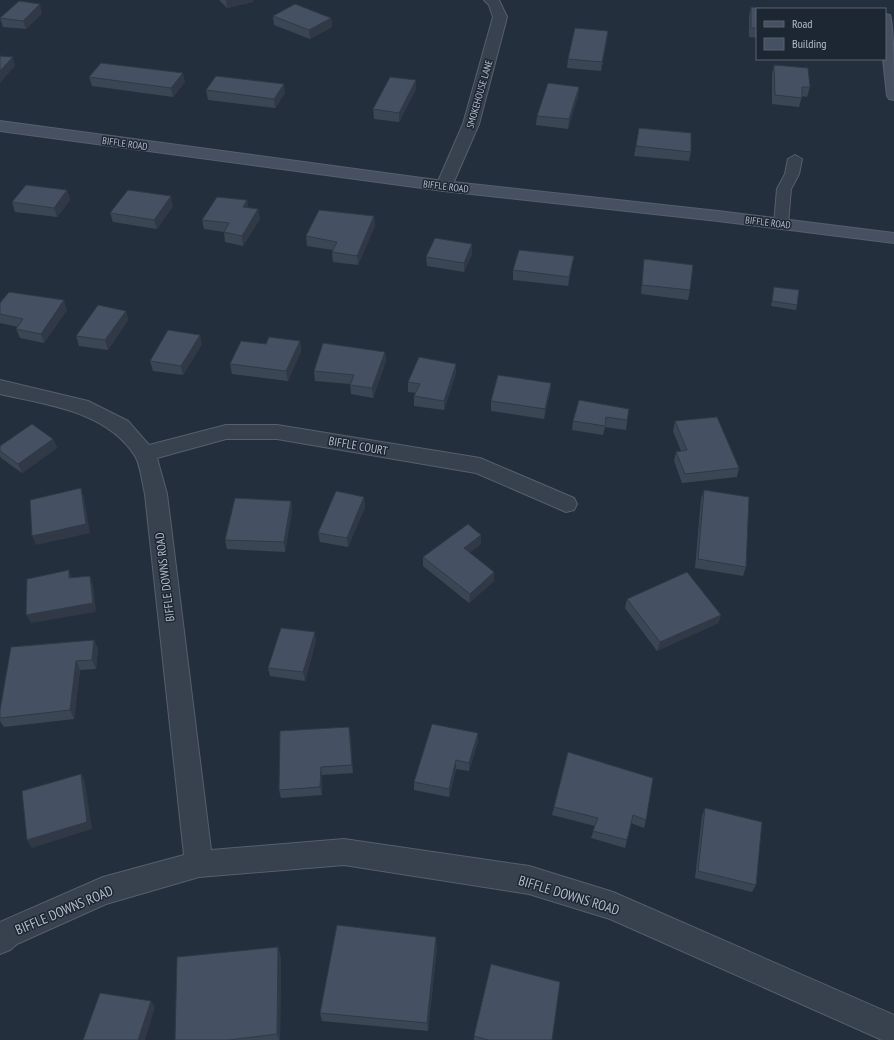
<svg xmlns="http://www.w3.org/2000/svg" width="894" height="1040" viewBox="0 0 894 1040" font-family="'PT Sans Narrow',sans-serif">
<rect width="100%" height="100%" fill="#242f3e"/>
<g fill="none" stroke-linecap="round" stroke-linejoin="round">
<defs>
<path id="lane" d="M795,155l7,4 -3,15 -8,15 -3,35 -2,3h-10l-2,-3 3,-35 8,-15 3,-15z"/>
<path id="street" d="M484,0h15l8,17 -28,107 -27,62 -2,3 -6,2 -6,-2 -2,-3 27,-62 30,-107 -4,-12z
M0,380l88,21 40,20 21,24 77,-20h51l203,33 94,40 3,6 -3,6 -8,2 -90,-39 -199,-34h-51l-69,19 10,36 44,356 133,-11 185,27 84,26 281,123v25h-12l-272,-121 -81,-25 -185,-29 -145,12 -93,27 -89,40 -7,6 -10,4v-32l103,-45 81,-22 -39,-361c-3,-11 -4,-28 -10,-38 -28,-45 -88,-51 -135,-62z"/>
<path id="secondary" d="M885,14l5,1c4,12 4,69 4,85l-5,-1 -2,-3 -4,-37h2z
M0,121l444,60 274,30 176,22v10l-176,-22 -274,-30 -444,-60z"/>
</defs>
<!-- lane casing -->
<use href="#lane" stroke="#565f6c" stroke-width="2"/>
<!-- street casing -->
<use href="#street" stroke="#565f6c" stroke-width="2"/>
<!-- secondary casing -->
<use href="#secondary" stroke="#565f6c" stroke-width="2"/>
<!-- lane -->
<use href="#lane" fill="#38414e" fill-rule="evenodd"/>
<!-- street -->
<use href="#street" fill="#38414e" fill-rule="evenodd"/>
<!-- secondary -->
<use href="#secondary" fill="#465061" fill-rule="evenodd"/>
</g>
<!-- wall -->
<path fill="#3b4654" d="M219,0h34v2l-26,6z
M751,7l6,2v29l-8,-1v-21z
M42,13l-16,16 -23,-2 -3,-9z
M273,16l58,2 1,9 -22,12 -36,-14z
M607,40l-6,31 -34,-3 1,-9z
M774,65l36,22 -3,10 -5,-1 -3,11 -27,-3v-30z
M89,77l96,5 -12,15 -81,-11z
M579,87l-1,9 -10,33 -32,-4 1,-9z
M416,89l-17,33 -25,-3 -1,-10z
M206,90l79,3 -10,15 -67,-8z
M636,146l55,6 -2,9 -55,-5z
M67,190l3,10 -13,17 -42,-5 -3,-10z
M247,200l1,8 10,1 2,10 -17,27 -18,-4 -1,-10 -20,-3 -2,-9z
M173,206l-16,23 -44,-7 -3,-9z
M374,216l1,10 -17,39 -25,-3 -1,-10 1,-2 -26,-4 -1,-10z
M472,254l-8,18 -37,-6 -1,-9z
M574,256l-6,30 -55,-6v-10z
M644,259l46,31 -2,10 -47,-6 2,-26z
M774,287l23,18 -1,5 -25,-4z
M0,303l67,7 -23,33 -24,-5 -4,-9 2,-2 -18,-4z
M126,311l2,9 -20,30 -29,-4 -3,-10z
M300,341l1,10 -13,30 -56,-7 -2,-10 36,-20z
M202,344l-19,31 -30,-4 -3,-10z
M385,352l1,9 -13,37 -22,-4 -1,-10 -35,-3 -1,-10z
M456,373l-12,37 -30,-4v-10l2,-3 -8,-1v-10z
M551,383l-1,9 -6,27 -53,-8v-10z
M629,409l-3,21 -21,-3 -2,8 -31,-5 1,-9z
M675,421l64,47 -2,9 -55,6 -8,-22 2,-9 5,-1 -8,-20z
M53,439l4,9 -35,25 -21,-15 -1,-2v-10z
M704,490l42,77 -3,9 -48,-8 6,-69z
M364,497l1,10 -17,40 -28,-5 -2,-9z
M291,501l1,10 -7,41 -58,-3 -2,-9z
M481,535v9l-12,9 25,28 -25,22 -46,-37v-9z
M627,599l94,16 -3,8 -61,28 -32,-43z
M94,640l4,9 -2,20 -16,1 -6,49 -70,8 -4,-6v-11z
M316,641l-11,40 -35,-5 -2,-8z
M349,727l4,46 -31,2v20l-41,3 -2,-8z
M478,733v8l-9,30 -13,-2 -7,28 -35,-7v-8z
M568,752l78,68 -2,8 -13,-5 -6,25 -34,-10 4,-12 -43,-11 2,-8z
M705,808l51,77 -4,7 -57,-14 7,-62z
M437,947l-9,84 -106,-10 -2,-8z
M281,956l-1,84h-105z
M474,1036l78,4h-78z"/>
<!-- shaded-wall -->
<path fill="#303945" d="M226,0h27v2l-26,6z
M40,4l2,9 -16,16 -3,-8z
M331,18l1,9 -22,12 -1,-9z
M608,31l-1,9 -6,31 1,-9z
M13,57l2,9 -15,17v-12z
M183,73l2,9 -12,15 -2,-9z
M416,80v9l-17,33v-9z
M284,84l1,9 -10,15 -1,-9z
M579,87l-1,9 -10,33 1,-10z
M67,190l3,10 -13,17 -3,-9z
M171,196l2,10 -16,23 -3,-9z
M247,200l2,10 -6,-3z
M258,209l2,10 -17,27 -1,-10z
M374,216l1,10 -17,39 -1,-9z
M472,244v10l-8,18v-9z
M574,256l-6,30 1,-9z
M64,300l3,10 -23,33 -3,-9z
M126,311l2,9 -20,30 -3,-10z
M200,335l2,9 -19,31 -2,-9z
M300,341l1,10 -13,30 -2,-10z
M385,352l1,9 -13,37 -1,-10z
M456,364v9l-12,37v-9z
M551,383l-1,9 -6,27 1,-10z
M53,439l4,9 -35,25 -4,-9z
M81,488l3,10 6,35 -54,12 -4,-9z
M364,497l1,10 -17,40 -1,-9z
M291,501l1,10 -7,41 -1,-10z
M481,535v9l-17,13v-9z
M69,570l3,9 -3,-1z
M494,572v9l-25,22 1,-9z
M90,576l3,9 3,27 -65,11 -5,-8z
M721,615l-3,8 -61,28 3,-9z
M315,632l1,9 -11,40 -2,-9z
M94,640l4,9 -2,20 -4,-9z
M76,661l4,9 -6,49 -4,-9z
M349,727l2,9 2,37 -1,-8z
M478,733v8l-9,30v-8z
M456,760v9l-7,28v-8z
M321,767l1,8v20l-2,-8z
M81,774l4,8 7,47 -60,19 -5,-8z
M436,937l1,10 -9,84 -1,-8z
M278,947l3,9 -1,84h-1l-2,-6z
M151,1001l4,6 -10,33h-7z"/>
<!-- building -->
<path fill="#455162" stroke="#303945" d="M19,1l21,3 -17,17 -23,-3z
M295,4l36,14 -22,12 -36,-14z
M751,7l27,2h-21v19h-6z
M575,28l33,3 -6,31 -34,-3z
M0,56l13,1 -13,14z
M101,63l82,10 -12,15 -82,-11z
M774,65l34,3 2,19h-8v11l-27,-3z
M216,76l68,8 -10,15 -68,-9z
M390,77l26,3 -17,33 -26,-4z
M548,83l31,4 -10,32 -32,-3z
M639,128l52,5v19l-55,-6z
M26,185l41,5 -13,18 -42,-6z
M128,190l43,6 -17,24 -44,-7z
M217,197l30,3 -4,7 15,2 -16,27 -18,-4 5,-9 -27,-3z
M319,210l55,6 -17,40 -25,-4 5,-10 -31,-6z
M435,238l37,6 -8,19 -38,-6z
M519,250l55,6 -5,21 -56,-7z
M644,259l49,6 -3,25 -48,-5z
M774,287l25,3 -2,15 -25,-4z
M9,292l55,8 -23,34 -25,-5 7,-10 -23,-5v-11z
M98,305l28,6 -21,29 -29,-4z
M168,330l32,5 -19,31 -31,-5z
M269,337l31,4 -14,30 -56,-7 11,-23 25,3z
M323,343l62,9 -13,36 -22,-3 4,-10 -40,-4z
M419,357l37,7 -12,37 -30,-5 6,-12 -12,-2z
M498,375l53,8 -6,26 -54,-8z
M579,400l50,9 -2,11 -21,-3 -1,9 -32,-5z
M717,417l22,51 -54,6 -9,-22 11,-2 -12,-29z
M32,424l21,15 -35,25 -18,-13v-5z
M81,488l5,36 -54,12 -2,-36z
M704,490l45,7 -3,70 -48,-8z
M336,491l28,6 -17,41 -29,-5z
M235,498l56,3 -7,41 -59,-2z
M468,524l13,11 -17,13 30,24 -24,22 -47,-37z
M69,570v8l21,-2 3,27 -67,12 1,-36z
M687,572l34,43 -61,27 -33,-43z
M281,628l34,4 -12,40 -35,-4z
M94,640l-2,20 -16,1 -6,49 -70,8v-8l11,-63z
M432,724l46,9 -9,30 -13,-3 -7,29 -35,-7z
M349,727l3,38 -31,2 -1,20 -41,3 1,-59z
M568,752l85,26 -7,42 -13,-5 -6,25 -34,-9 5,-13 -44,-11z
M81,774l6,48 -60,18 -5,-49z
M705,808l57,14 -6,63 -58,-14z
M337,925l99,12 -9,86 -107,-10z
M278,947l-1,87 -48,6h-54l2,-83z
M491,964l69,18 -8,58h-64l-14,-4z
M100,993l51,8 -13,39h-55z"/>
<g text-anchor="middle" stroke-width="3" stroke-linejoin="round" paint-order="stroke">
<!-- far-street labels -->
<g font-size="10" fill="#b4bcc9" stroke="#1d2633">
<text transform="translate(479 94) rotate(-74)" y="4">SMOKEHOUSE LANE</text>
<text transform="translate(125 143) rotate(8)" y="4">BIFFLE ROAD</text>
<text transform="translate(446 186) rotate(7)" y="4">BIFFLE ROAD</text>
<text transform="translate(768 222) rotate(7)" y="4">BIFFLE ROAD</text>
</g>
<!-- street labels -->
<g font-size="12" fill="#b4bcc9" stroke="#1d2633">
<text transform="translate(358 446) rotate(10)" y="4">BIFFLE COURT</text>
<text transform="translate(165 577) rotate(-97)" y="4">BIFFLE DOWNS ROAD</text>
</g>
<!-- near-street labels -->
<g font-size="14" fill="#b4bcc9" stroke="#1d2633">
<text transform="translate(569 895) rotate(17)" y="5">BIFFLE DOWNS ROAD</text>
<text transform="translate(64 910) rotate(-23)" y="5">BIFFLE DOWNS ROAD</text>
</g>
</g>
<!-- legend -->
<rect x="756" y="8" width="130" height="52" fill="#1d2633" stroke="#59626f"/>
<rect x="764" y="21" width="20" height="6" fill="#465061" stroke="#59626f"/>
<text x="792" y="28" font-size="12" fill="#b4bcc9">Road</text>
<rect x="764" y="38" width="20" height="12" fill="#455162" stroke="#59626f"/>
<text x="792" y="48" font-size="12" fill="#b4bcc9">Building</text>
</svg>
